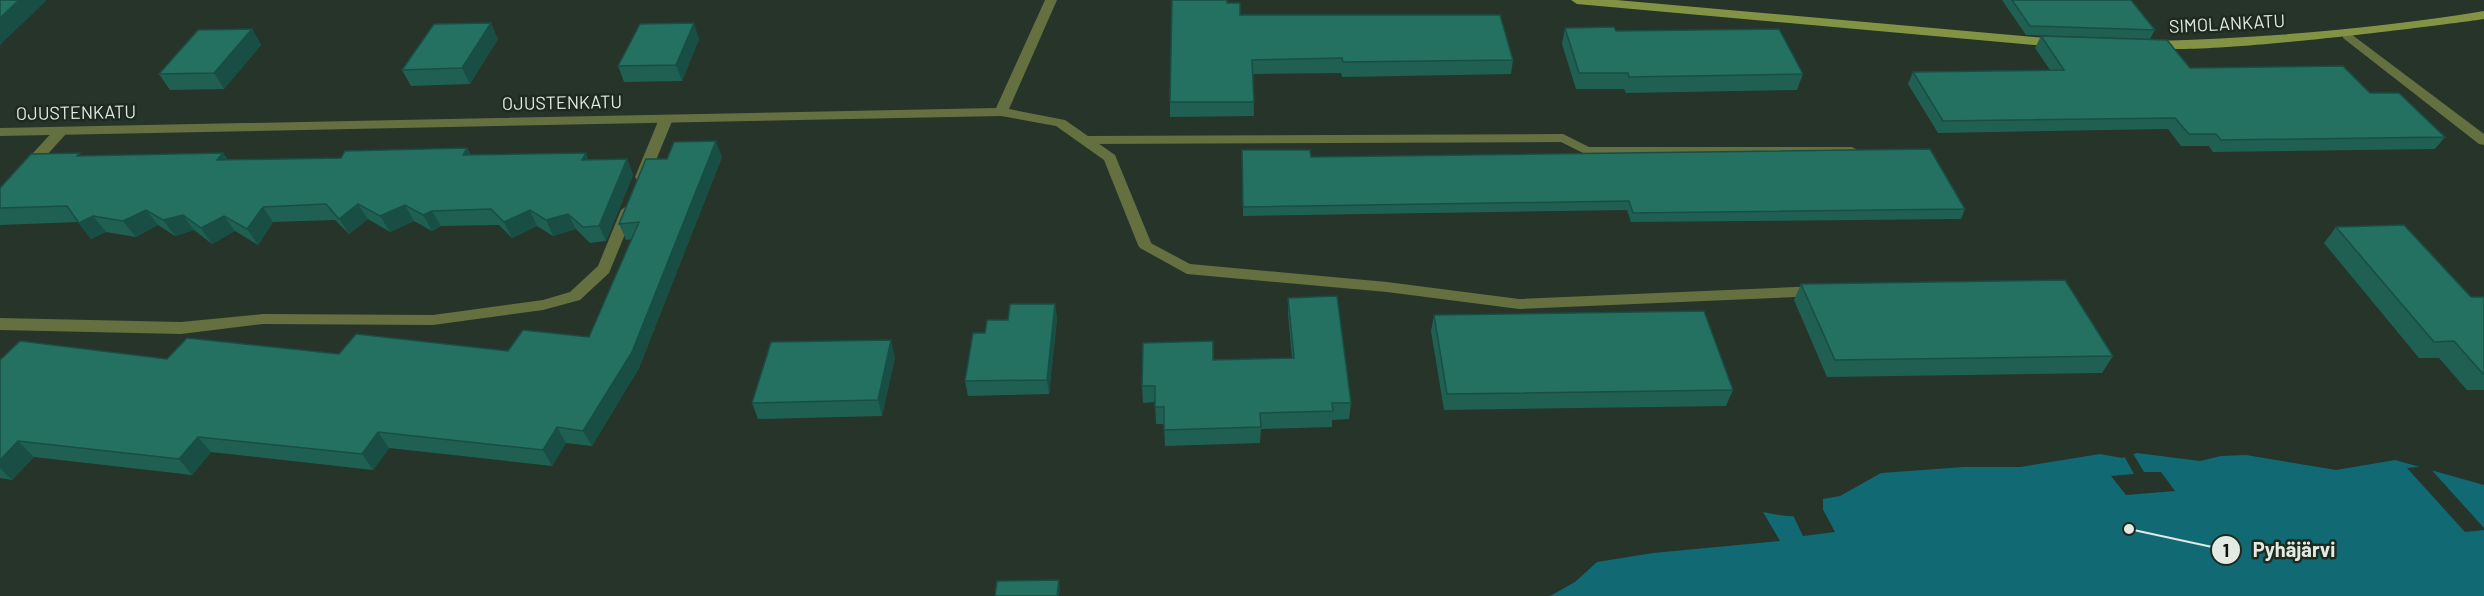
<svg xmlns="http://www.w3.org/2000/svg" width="2484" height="596" viewBox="0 0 2484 596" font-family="Barlow,sans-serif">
<rect width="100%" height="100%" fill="#273429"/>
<!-- water -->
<path fill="#106973" d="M2137,453l63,8 21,-5 25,-1 90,15 59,-10 89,25v111h-934l25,-14 22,-20 56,-9 127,-12 -17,-29c21,5 41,7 60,-3v-10l17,-3 41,-23 83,-6h56l80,-13 22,4z"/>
<!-- pier -->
<path fill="#273429" d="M2132,452l12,20h17l14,19 -49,4 -15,-19 23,-2 -11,-20z
M2428,466l56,62v2l-19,2 -58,-64z
M1820,504l15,28 -32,4 -11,-23h17z"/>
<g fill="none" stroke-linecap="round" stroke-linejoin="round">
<!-- lane -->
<path fill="#657040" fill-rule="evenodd" d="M666,115l7,4 -24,58 -2,3h-10l-2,-3 24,-58z
M61,127l5,1 2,3 -2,3 -61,67 -5,2v-14l56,-61z
M1563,134l26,13h263l7,4 -7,4h-265l-26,-13 -476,2 -7,-4 7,-4z
M628,205l7,5 -26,63 -29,27 -37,10 -110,15 -170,-1 -82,10 -181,-4v-12l181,4 82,-8 170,1 110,-15 27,-8 28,-26 23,-56z
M1145,240l45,24 197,18 132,17 299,-13 7,5 -7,5 -299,13 -132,-17 -200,-18 -47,-26 -2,-3 2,-3z"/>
<!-- street -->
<path fill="#657040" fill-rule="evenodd" d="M1045,0h12l-48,109 56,11 50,35 37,90 -2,3 -5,2 -7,-5 -34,-85 -48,-34 -55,-10 -1001,20v-8l996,-20z
M2347,31l137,103v11l-5,-1 -136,-106v-6z"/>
<!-- secondary -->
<path fill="#839344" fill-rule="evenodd" d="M1571,0h45l441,39 6,4 -6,4 -480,-43z
M2484,11v8c-40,6 -320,42 -337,26l6,-4c111,-3 221,-12 331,-30z"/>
</g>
<!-- wall -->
<path fill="#1f6053" d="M2002,0h129l24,30 -5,9 -124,-4z
M1227,3l13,12 273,45 -2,14 -169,3 -1,-4 -88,1 1,42 -84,1v-15z
M1565,28l51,3 187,43 -6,16 -171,3 -2,-4h-48l-14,-45z
M252,29l9,16 -37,44 -54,1 -11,-16z
M2041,36l149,32 180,25 75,44 -10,12 -222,3 -4,-6h-28l-13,-17 -230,4 -30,-49 5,-12 137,-2 -15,-22z
M498,39l-28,45 -59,2 -9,-16z
M699,39l-17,42 -58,1 -6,-16z
M467,148l4,7 117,5 39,-1 6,16 -27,66 -16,2 -14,-14 -23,7 -16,-10 -25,12 -13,-13 -58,1 -9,5 -18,-10 -24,11 -22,-13 -19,15 -14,-14 -62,2 -15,23 -23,-14 -23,13 -18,-14 -19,6 -17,-11 -22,12 -30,-5 -15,7 -13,-17 -78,3v-37l83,-32 140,-3 5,7 113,-2z
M1242,150l69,7 654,52 -4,10 -330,3 -4,-12 -384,6z
M722,157l-83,211 -47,78 -26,-3 -14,23 -163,-18 -16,22 -162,-18 -19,23 -158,-18 -22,23 -12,-2v-118l167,-1 341,-8 81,-14 43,-98 -6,1 -7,-16z
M2336,227l135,70h13v93h-17l-28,-32h-20l-95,-115z
M1801,284l312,72 -11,17 -275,4 -33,-77z
M1288,298l63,105 -2,16 -17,1v7l-71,2 -1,14 -95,3 -1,-22h-8l-1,-22 -12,1 -1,-17 71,-26 79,-2 -4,-44z
M1055,304l2,15 -8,75 -81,2 -3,-15 20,-48 23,-13z
M1434,315l299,75 -7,16 -282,4 -13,-79z
M895,357l-13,59 -124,3 -6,-16z"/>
<!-- shaded-wall -->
<path fill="#194e44" d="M19,0h28l-47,45v-27z
M491,23l7,16 -28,45 -8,-16z
M694,23l5,16 -17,42 -6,-16z
M252,29l9,16 -37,44 -10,-16z
M716,141l6,16 -83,211 -47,78 -9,-15z
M467,148l8,16 -12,-9z
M223,153l10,16 -16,-9z
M586,153l6,16 -10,-9z
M627,159l6,16 -27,66 -7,-15z
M358,204l10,15 -19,15 -10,-15z
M405,205l9,16 -24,11 -10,-16z
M263,207l10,15 -15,23 -11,-16z
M146,210l12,15 -22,12 -13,-16z
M530,210l7,16 -25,12 -8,-16z
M432,211l9,15 -9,5 -9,-16z
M568,214l8,15 -23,7 -7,-16z
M183,215l11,15 -19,6 -12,-16z
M93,216l13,16 -15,7 -12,-16z
M224,216l11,15 -23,13 -11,-16z
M1055,304l2,15 -8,75 -2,-14z
M891,340l4,17 -13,59 -4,-16z
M557,427l9,16 -14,23 -9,-16z
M378,432l11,16 -16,22 -11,-16z
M198,437l13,15 -19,23 -13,-16z
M18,441l16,16 -22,23 -12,-12v-8z
M1059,580l1,9 -1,7h-2z"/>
<!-- building -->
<path fill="#247061" stroke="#194e44" stroke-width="1.5" d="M0,0h19l-19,18z
M1172,0h55v3h13v12h260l13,45 -170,2 -1,-4 -90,2 2,42h-84z
M2012,0h119l24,30 -125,-4z
M491,23l-29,45 -60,2 32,-46z
M694,23l-18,42 -58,1 22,-42z
M1614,27l2,4 163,-2 24,45 -174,3 -1,-4h-49l-14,-45z
M252,29l-38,44 -55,1 39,-44z
M2041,36l126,4 23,28 153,-2 27,27h29l46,44 -224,3 -5,-6h-27l-14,-16 -232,3 -30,-49 151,-2z
M716,141l-84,211 -49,79 -26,-4 -14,23 -165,-18 -16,22 -164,-17 -19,22 -161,-18 -18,19v-100l20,-19 147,18 20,-21 152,16 17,-20 152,17 15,-21 66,7 50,-115 -20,2 27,-65h21l7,-17z
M467,148l-4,7 123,-2 -4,7 45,-1 -28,67 -16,1 -15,-13 -22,6 -16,-10 -26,12 -13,-13 -59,2 -9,4 -18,-10 -25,11 -22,-12 -19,15 -13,-15 -63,3 -16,22 -23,-13 -23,12 -18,-13 -20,5 -17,-10 -23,11 -30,-5 -14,7 -12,-17 -67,2v-20l31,-34 49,-1 -3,3 146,-3 -6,7 124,-2 4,-7z
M1930,149l35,60 -332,4 -4,-12 -386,6 -1,-57h68l1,7z
M2404,225l67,72h13v77h-1l-29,-33 -20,1 -98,-115z
M2065,280l48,76 -278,4 -34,-76z
M1337,296l14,107h-19l1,8 -73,2 1,14 -97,3v-23h-9v-21h-13l1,-43 70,-2v19l81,-2 -6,-60z
M1010,304h45l-8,76 -82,1 8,-48h12l2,-13h21z
M1704,311l29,79 -286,4 -13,-79z
M891,340l-13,60 -126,3 19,-61z
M1059,580l-2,16h-62l2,-15z"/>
<g text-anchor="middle" stroke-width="5" stroke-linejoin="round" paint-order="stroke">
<!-- street labels -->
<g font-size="18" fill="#e2eae3" stroke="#1e2a1f">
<text transform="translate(2227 24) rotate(-3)" y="6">SIMOLANKATU</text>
<text transform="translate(562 103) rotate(-1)" y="6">OJUSTENKATU</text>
<text transform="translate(76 113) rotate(-1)" y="6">OJUSTENKATU</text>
</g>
</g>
<!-- callouts -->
<path fill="none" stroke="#e2eae3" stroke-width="2" d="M2129 529L2226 550"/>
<g fill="#e2eae3" stroke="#1e2a1f" stroke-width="2">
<circle cx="2129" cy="529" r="6"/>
<circle cx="2226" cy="550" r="15"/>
</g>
<g font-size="18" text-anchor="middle" font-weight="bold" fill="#111">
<text x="2226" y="557">1</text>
</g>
<g font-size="20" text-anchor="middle" font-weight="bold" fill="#e2eae3" stroke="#1e2a1f" stroke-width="5" stroke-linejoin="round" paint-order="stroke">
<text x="2294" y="557">Pyhäjärvi</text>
</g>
</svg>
